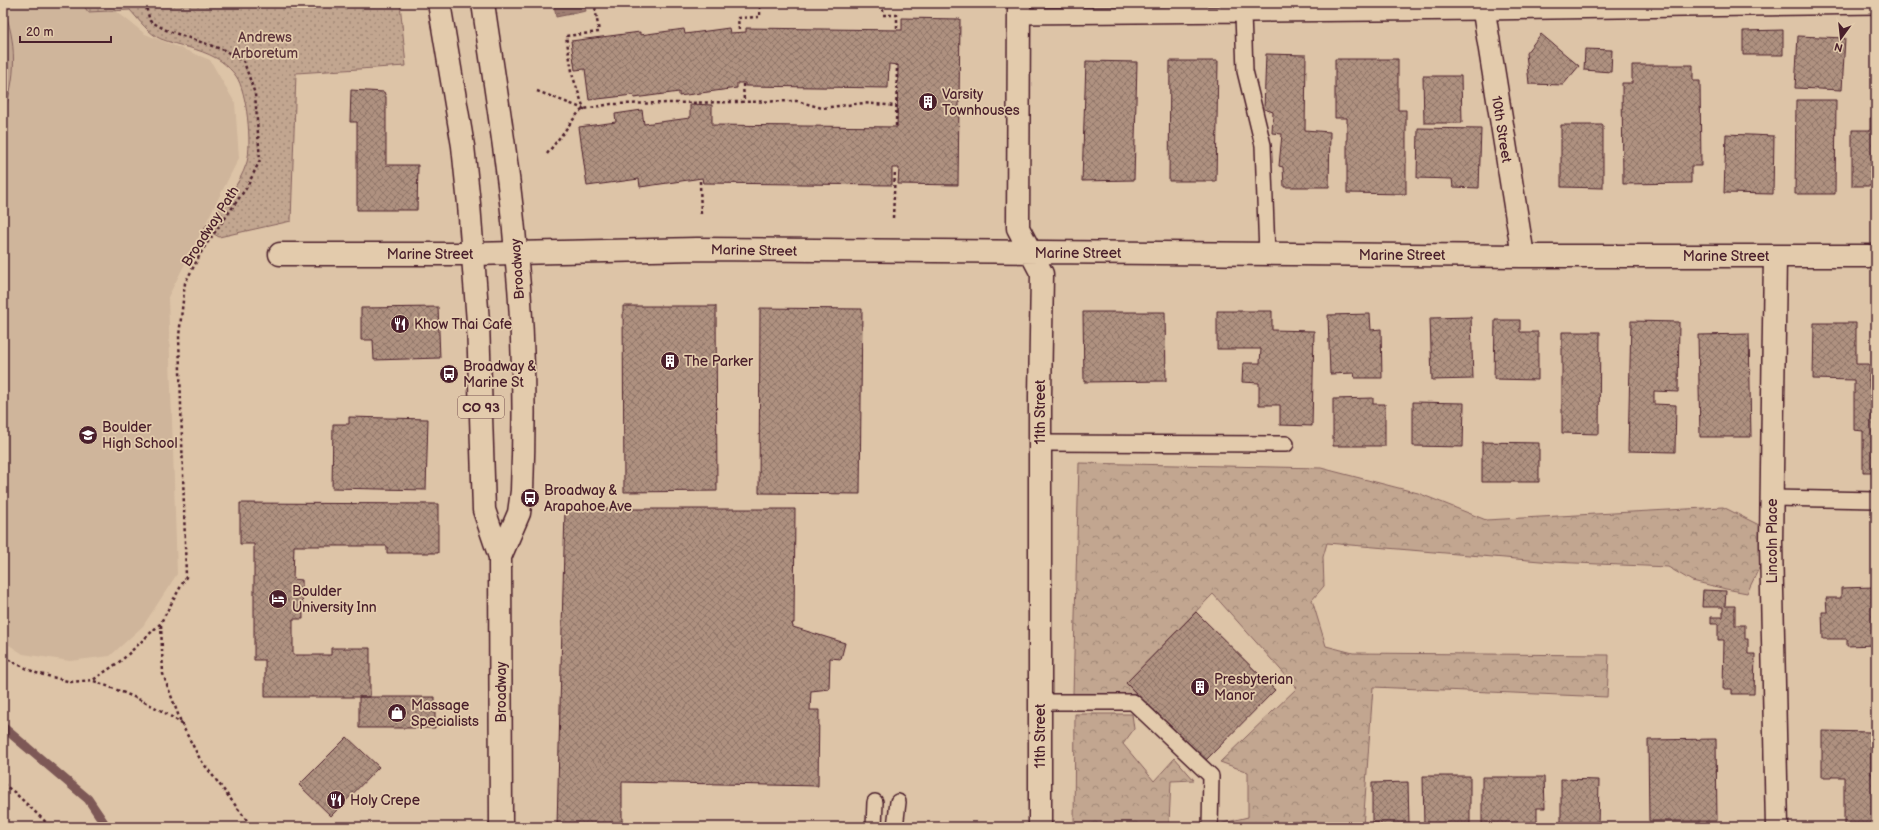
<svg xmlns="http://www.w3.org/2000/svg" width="1879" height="830" viewBox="0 0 1879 830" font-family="'Balsamiq Sans',sans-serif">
<defs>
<pattern id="grass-dots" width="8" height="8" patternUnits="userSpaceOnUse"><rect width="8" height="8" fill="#c2a690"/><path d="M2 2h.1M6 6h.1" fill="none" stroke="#a08776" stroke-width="1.8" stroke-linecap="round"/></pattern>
<pattern id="forest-crowns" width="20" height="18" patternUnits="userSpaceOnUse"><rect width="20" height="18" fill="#c2a690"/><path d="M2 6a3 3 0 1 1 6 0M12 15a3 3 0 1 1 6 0" fill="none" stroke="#a08776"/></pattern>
<pattern id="water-rules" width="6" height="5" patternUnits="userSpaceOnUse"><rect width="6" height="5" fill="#9f7e72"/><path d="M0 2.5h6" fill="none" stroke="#84675e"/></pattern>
<pattern id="building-cross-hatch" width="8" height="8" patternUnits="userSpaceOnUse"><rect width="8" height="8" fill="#af9180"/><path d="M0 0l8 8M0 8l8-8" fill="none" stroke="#907669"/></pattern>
</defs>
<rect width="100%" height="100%" fill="#ddc4a7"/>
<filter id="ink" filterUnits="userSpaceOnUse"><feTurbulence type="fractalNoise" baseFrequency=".025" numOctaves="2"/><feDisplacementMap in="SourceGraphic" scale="8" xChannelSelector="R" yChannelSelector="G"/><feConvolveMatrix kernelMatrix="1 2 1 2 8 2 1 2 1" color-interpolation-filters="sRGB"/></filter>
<g filter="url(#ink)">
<!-- built -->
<path fill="#cfb59b" d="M3,3h103l39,31 65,26 25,43 4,55 -71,139 9,277 -34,52 -33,30 -40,5 -47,-7 -20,-13z"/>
<!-- grass -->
<path fill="url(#grass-dots)" stroke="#86625e" d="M82,3h318l6,63 -110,7 -5,148 -72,16 -15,-9c16,-20 35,-41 43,-66 5,-18 0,-71 -11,-86 -4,-6 -14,-15 -20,-18 -18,-10 -37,-12 -55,-19 -12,-5 -22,-19 -31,-29l-42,2z"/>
<!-- forest -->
<path fill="url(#forest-crowns)" stroke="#86625e" d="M1079,463l242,5 97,25 68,27 237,-13 38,19 10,17 -24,50 -21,-4 -34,-8 -24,-14 -116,-5 -225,-19 -4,14 1,29 -12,14 14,46 27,7 256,2 -2,42 -234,-10 -10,140h-144v-3l29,-7v-45l-28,-10 77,-74 -84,-94 -87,89 11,12 -64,-1z
M1075,714h57l2,15 -11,15 31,37 21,-23 19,22 -23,1 -2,42 22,4h-117z"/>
<!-- garden -->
<path fill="#c2a690" stroke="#86625e" d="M3,7c14,34 14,72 0,107z"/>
<!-- water -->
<path fill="url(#water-rules)" stroke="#7d5856" d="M558,3h26l2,8 -30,6 -2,-13z"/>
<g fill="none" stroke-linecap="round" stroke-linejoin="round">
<!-- stream -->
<path stroke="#7d5856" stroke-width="9" d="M3,727l85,72 19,28"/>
</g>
<!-- building -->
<path fill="url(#building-cross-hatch)" stroke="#4a1f2b" d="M902,18l58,1 -2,166 -60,-1 1,-16h-7v17l-189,-2 -1,-5 -62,9 -1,-8 -52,7 -8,-59 37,-5 -1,-8 27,-4 2,14 46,-6v-14l22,1v20l185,2 1,-62 -9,-1 -1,24 -143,-2v-3h-8v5l-58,8v-4l-45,6 -1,-3 -44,5 -4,-31 -10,1 -4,-29 69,-9v3l44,-6 1,5 44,-6 1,5 16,-1v-4l156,2z
M1783,30v25h-40v-24z
M1541,34l38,32 -16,19 -34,-1 -3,-31z
M1798,36l47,2 -3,52 -47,-2z
M1585,49l27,1 -1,22 -27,-2z
M1266,54l40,1 -1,75 25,2 -1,55h-45l-1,-20 -4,-1 3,-32 -10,-1 1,-21 -9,-3z
M1335,59h63v51h8v84l-59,-1v-75h-12z
M1086,61l51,1 -3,118 -52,1z
M1170,61h48l-2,120h-47z
M1632,65h61v16h7l1,85h-10v17l-68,1 -1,-101h10z
M1423,76h38l1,47h-38z
M351,90l33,2 2,5v68h32l-1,45h-60v-88h-7z
M1796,100h40l-1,94h-40z
M1870,118h6v68h-24v-56h18z
M1561,125h42v63l-42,-1z
M1418,128l63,1 -2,59 -26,-1 -1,-8 -35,-1z
M1726,134l48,2 -1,58 -49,-1z
M623,306h93l1,185 -93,1z
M438,307l2,51 -66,2 -1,-20h-12v-32z
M760,308l102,1 -2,185 -101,-1z
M1217,311h55v19l42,1 -2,95 -32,-1v-20h-21v-22l-17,-1 1,-19h17l1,-14h-44z
M1083,312h82l1,69 -82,1z
M1370,314l1,16 10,-1 1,49h-27l-1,-5 -24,1 -2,-59z
M1471,317l2,62 -41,1 -2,-62z
M1495,320h25v12h18v48l-44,-1z
M1631,321l48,1 -1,70 -24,-1v13l22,1 -1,47 -47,-1z
M1814,323h42v41h13v23h7v85h-13v-41l-9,-1v-50l-41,-1z
M1562,332h38l-1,102 -37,-1z
M1749,334l2,103h-51l-2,-102z
M1373,398v6h12v42h-52v-47z
M1413,402l51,1 -1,44 -50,-1z
M349,417l79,2 -2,71 -94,-2 1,-64h16z
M1482,442l57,1v39h-57z
M240,503l198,1v49h-51v-7h-93l-1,33 9,1 1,39h-10v36h38v-7h39v49h-105v-37h-11v-116h-14z
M565,509h230l-1,114h-2l1,4 52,16 -4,16 -11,-1 -1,31 -18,2 -1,19h9l-1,76 -196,-4v44h-65z
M1874,587l2,58 -29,1v-7h-24l-1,-27h5l-1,-14h15v-10z
M1703,590l23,1 -1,15h10v19h10v14h3v15h7l-1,40h-22v-5h-9l1,-49h-6v-16h-7v-7h12v-10h-21z
M1196,612l79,78 -70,71 -79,-78z
M359,697h76v31h-76z
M1822,731l49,1v42h5v53h-32v-50h-22z
M347,737l32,30 -48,49 -32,-31z
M1716,739l1,82h-68l-1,-81z
M1423,776h47v51h-46z
M1482,777h62l1,31h-8v18l-55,1z
M1561,779l38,1 -1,47 -37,-1z
M1408,782l1,42h-4v3h-24v-4h-9v-40z"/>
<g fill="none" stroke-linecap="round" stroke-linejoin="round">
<defs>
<path id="service" d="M1243,14l2,57 18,74 4,109
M1019,16l465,-4 392,-6
M1040,443l246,1
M1772,498l104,2
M1040,702h93l78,74 -1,51
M874,827l1,-25
M895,827l3,-25"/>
<path id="minor" d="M1019,3l-1,225 24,46 -2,122v431
M1484,3v9l39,244
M280,254h193l224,-5 826,7h353
M1775,256l-4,287 6,284"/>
<path id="primary" d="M439,3l24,143 6,58 9,118 6,188 16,47 1,270
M483,3c12,83 26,166 33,249 8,79 9,160 6,239l-3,22 -19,44"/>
</defs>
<!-- service casing -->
<use href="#service" stroke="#4a1f2b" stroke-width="18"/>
<!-- minor casing -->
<use href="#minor" stroke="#4a1f2b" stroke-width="25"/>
<!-- primary casing -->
<use href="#primary" stroke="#4a1f2b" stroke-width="25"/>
<!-- path -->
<path stroke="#4a1f2b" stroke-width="2.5" stroke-dasharray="3 3" stroke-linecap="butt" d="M883,3v12h14v13
M739,30l-1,-12 22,-1v-14
M743,84l1,17
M537,91l47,18 -11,-32 -7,-41 33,-4 -4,-25
M896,126l1,-61
M547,154l32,-42 5,-3 27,-5 186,-3 25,7 42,-5 32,3
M700,181l1,36
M893,218l2,-48
M161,625l2,49 19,51 18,34 52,68
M3,657l33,16 35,9 22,-2 29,-20 38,-36 26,-47 -7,-241 6,-53 18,-34 44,-62 13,-27 -5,-66 -11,-32 -20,-12 -58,-20 -16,-9 -5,-18
M94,681c31,12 60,23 88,43
M3,784l11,8 37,35"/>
<!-- service -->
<use href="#service" stroke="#e3cbac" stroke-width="15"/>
<!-- minor -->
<use href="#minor" stroke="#e3cbac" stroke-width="22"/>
<!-- primary -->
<use href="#primary" stroke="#e3cbac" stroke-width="22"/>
</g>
</g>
<!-- icons -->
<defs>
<symbol id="building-disc" viewBox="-11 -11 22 22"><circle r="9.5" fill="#4a1f2b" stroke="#e3cbac"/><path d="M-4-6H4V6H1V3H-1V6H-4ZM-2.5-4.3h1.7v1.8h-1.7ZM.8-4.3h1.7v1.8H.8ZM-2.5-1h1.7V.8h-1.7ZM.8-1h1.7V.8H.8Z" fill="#fff"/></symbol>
<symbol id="restaurant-disc" viewBox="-11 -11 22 22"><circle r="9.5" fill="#4a1f2b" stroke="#e3cbac"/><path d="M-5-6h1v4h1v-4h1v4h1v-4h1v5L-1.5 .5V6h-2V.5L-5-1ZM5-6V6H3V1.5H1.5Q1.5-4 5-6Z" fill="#fff"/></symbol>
<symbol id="bus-disc" viewBox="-11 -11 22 22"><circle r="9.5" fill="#4a1f2b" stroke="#e3cbac"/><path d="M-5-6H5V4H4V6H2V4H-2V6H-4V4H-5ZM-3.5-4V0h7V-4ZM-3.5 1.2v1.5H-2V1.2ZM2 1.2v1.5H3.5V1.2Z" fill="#fff"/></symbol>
<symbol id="school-disc" viewBox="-11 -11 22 22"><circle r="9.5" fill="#4a1f2b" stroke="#e3cbac"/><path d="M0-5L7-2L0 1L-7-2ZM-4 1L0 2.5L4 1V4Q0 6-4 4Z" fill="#fff"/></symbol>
<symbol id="hotel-disc" viewBox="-11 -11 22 22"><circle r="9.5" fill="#4a1f2b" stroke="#e3cbac"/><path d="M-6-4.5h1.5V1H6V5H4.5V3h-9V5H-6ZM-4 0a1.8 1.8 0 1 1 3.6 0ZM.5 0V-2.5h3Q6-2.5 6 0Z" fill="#fff"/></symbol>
<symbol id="shop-disc" viewBox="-11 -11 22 22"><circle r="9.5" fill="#4a1f2b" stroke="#e3cbac"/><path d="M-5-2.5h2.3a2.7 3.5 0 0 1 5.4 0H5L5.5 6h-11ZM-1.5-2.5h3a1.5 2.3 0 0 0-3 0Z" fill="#fff"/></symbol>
</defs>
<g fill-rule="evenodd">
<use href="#building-disc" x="917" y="91" width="22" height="22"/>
<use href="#restaurant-disc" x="389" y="313" width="22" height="22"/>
<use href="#building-disc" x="659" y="350" width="22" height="22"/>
<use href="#bus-disc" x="438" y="363" width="22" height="22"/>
<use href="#school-disc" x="77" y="424" width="22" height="22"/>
<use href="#bus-disc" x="519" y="487" width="22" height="22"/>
<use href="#hotel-disc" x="267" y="588" width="22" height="22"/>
<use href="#building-disc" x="1189" y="676" width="22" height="22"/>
<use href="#shop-disc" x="386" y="702" width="22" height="22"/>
<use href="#restaurant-disc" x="325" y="789" width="22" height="22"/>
</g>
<g text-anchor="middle" stroke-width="3.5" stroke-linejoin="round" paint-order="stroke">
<!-- shield labels -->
<rect fill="#e3cbac" stroke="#785352" stroke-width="1" x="458" y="396" width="46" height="22" rx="3"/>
<g font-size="13" font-weight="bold" fill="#4a1f2b">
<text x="481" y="412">CO 93</text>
</g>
<!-- park labels -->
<g font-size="14" fill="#5c333a" stroke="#e3cbac">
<text x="265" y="42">Andrews<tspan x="265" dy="16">Arboretum</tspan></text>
</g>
<!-- poi labels -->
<g font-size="14" fill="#4a1f2b" stroke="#e3cbac" text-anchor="start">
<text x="942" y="99">Varsity<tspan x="942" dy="16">Townhouses</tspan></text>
<text x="414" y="329">Khow Thai Cafe</text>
<text x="684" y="366">The Parker</text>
<text x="463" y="371">Broadway &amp;<tspan x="463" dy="16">Marine St</tspan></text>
<text x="102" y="432">Boulder<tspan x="102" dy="16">High School</tspan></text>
<text x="544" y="495">Broadway &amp;<tspan x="544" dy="16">Arapahoe Ave</tspan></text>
<text x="292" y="596">Boulder<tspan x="292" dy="16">University Inn</tspan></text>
<text x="1214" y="684">Presbyterian<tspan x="1214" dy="16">Manor</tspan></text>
<text x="411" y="710">Massage<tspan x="411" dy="16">Specialists</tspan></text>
<text x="350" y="805">Holy Crepe</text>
</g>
<!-- street labels -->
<g font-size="14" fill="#4a1f2b" stroke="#e3cbac">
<text transform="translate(1502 129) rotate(81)" y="5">10th Street</text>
<text transform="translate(210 226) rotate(-57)" y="5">Broadway Path</text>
<text transform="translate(754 250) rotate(1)" y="5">Marine Street</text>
<text x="1078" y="258">Marine Street</text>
<text x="430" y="259">Marine Street</text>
<text x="1402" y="260">Marine Street</text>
<text x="1726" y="261">Marine Street</text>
<text transform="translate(517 269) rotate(-94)" y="5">Broadway</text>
<text transform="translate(1040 412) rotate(-90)" y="5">11th Street</text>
<text transform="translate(1772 541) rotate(-90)" y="5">Lincoln Place</text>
<text transform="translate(501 692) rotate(-90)" y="5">Broadway</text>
<text transform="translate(1040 736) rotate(-90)" y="5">11th Street</text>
</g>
</g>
<!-- margin -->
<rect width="1879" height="830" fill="none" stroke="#e3cbac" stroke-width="16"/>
<rect x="8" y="8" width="1863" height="814" fill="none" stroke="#4a1f2b" stroke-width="1.5" filter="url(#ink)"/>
<!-- north arrow -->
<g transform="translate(1841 38) rotate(195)" stroke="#e3cbac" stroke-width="3" paint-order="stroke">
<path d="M0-3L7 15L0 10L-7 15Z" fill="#4a1f2b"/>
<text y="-6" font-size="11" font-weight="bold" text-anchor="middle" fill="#4a1f2b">N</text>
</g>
<!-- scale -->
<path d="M20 36v6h91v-6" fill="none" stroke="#4a1f2b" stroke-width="2"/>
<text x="26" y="36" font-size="12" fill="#4a1f2b" stroke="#e3cbac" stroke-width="3" paint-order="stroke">20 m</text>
</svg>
